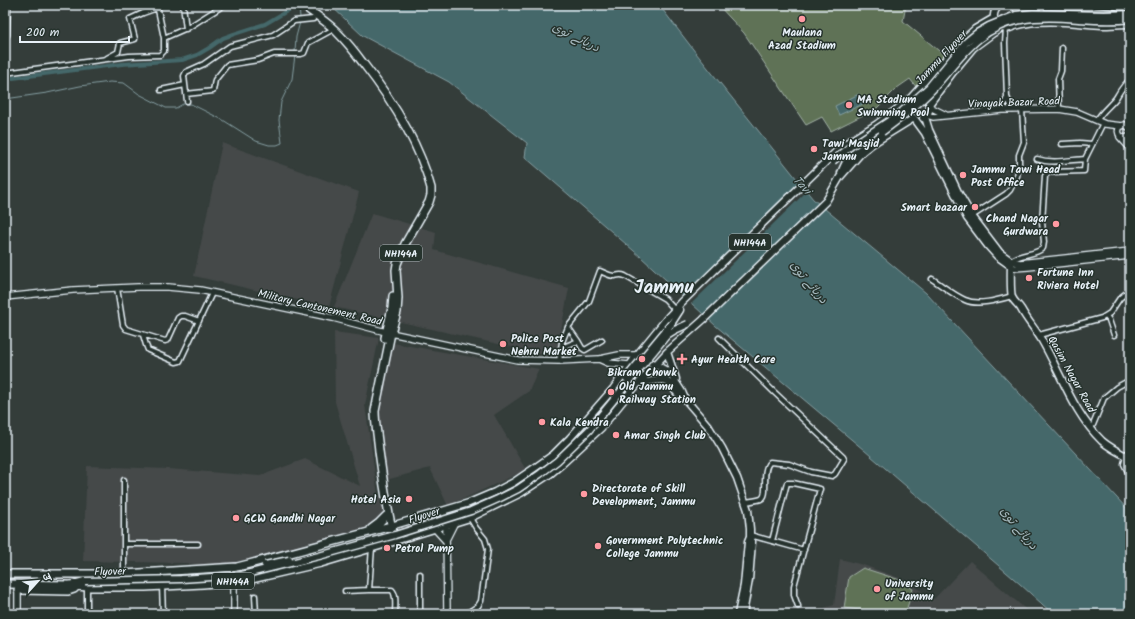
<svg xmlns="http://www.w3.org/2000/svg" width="1135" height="619" viewBox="0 0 1135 619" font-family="Kalam,'Playpen Sans Arabic','Playpen Sans Deva',sans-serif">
<rect width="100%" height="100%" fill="#343d3a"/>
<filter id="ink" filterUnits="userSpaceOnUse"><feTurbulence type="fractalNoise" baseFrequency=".025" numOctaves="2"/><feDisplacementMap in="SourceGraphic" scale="8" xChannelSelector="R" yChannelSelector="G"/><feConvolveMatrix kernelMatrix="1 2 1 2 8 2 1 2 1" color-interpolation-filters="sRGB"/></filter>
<g filter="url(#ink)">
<!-- built -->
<path fill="#454949" d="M222,143l137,49 -30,115 -135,-31z
M372,213l64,19 -2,18 135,38 -13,69 -222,-50z
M334,332l45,6 -14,67 13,90 7,3 3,28 -151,41 -53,-4 -101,-2 4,-95 81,3 92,7 45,-17 55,27 -25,-84z
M393,343l146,26 -10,22 -35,24 32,55 -78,36 -18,-38 -44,12 -8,-67z
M840,559l23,6 39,14 32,20 36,-38 61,53h-227l30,-9z"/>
<!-- green -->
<path fill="#5e7256" stroke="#a3b2a7" d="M718,5h188l-3,16 41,34 -27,33 -7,-9 -13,9 -20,20 -46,23 -9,-14 -16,8 -62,-92z
M863,568l34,11 16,10 -8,25h-13l-48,-6 5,-31z"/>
<!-- water -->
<path fill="#44686a" stroke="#869fa3" d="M330,5h329l37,48 117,146 113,94 204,219v102h-77l-33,-30 -156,-134 -148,-124 -75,-69 -116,-100 2,-14 -78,-61 -86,-46z
M859,94l4,10 -24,11 -4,-9z"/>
<!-- pier -->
<path fill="#343d3a" d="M802,181l6,9 -118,115 -8,-8z"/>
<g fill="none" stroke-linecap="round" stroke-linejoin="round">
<!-- stream -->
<path stroke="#869fa3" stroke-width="1" d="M299,6l1,12
M295,52l1,-15 4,-15
M5,99l42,-6 33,-7 30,-4 14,1 15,11 27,14h10l7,-4h8l32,16 33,21 13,4h8l5,-2 -3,-23 2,-18 11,-23 3,-24"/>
<!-- canal -->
<path stroke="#44686a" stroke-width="4" d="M5,79l117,-15 60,-4 15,-5 12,-7 14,-10 11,-4 31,-10 27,-16 3,-3"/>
<defs>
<path id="street" d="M157,5l7,33
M183,5l3,24
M1125,5l1,7
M1006,29l-1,14 2,54 6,13
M7,35l1,-30
M107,58l11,-6 2,-9 15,-4 -5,-20 13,-6 14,-5
M5,73l124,-17 31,-1 4,-4v-13l25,-11 35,-22
M161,90l24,-5
M186,94l27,-3 2,-11 12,-15 31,-5 16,-6h27l3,-1 4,-10 22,-12
M187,101l-3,-25 2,-4 18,-8 26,-18 43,-11 21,-14 19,-2
M1059,109l-1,-30 3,-8 1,-23
M1002,110l5,-13
M1097,120c6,-10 12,-13 19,-22 4,-7 7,-13 14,-18
M1062,144l18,-1 12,1
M1037,159c15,5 32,1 48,0
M972,216l34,-22 4,-4 7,-14 2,-9v-12l5,-13 -2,-32
M1011,261c9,-8 23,-5 32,-13l1,-6 -2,-20 3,-46 3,-3 3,-1 33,-1 1,-12 18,-36
M932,279c11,7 21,16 33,21 13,6 33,0 47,-4
M117,288l6,37 3,4 39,12 3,-1 10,-22 3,-2h4l14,5
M1106,316l3,4 5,15
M568,327l10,14
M143,335l3,10 2,5 28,12 4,-1 32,-68
M1039,335l63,-17 8,-5 10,-15 10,-8
M719,338l55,54 69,65 1,2 -9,15 -3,2 -21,-4 -22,-8 -19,-2c-10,9 0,34 -9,37 -5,2 -11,2 -16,3
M561,348l17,-7 4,7 3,2 17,-10
M559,361l3,-19 6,-15 21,-26 11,-30c5,2 9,5 15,5 4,-1 6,-2 10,0l40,23 10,11
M1093,425l11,-27 13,-11 13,-7
M1127,453l-3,11 6,12
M124,480v94
M750,535l54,15
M772,541l15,-58h6l27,6 -26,97v9l4,11
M124,544h74
M162,586l1,28
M87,587v27
M369,590l3,-43
M345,591l24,-1h23c5,5 3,16 3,24
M255,596l1,18
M420,614v-40
M466,614l12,-8 3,-5 7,-52 -3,-10 -9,-11 -6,-10"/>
<path id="secondary" d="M930,107l16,8
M927,115l6,2 69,-7 57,-1 18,3 28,12 17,2
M1130,128l-5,-3c-9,1 -9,12 1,13l4,-2
M1120,137l10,11
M1011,261l9,2 110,-12
M1011,266l3,2 14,-1 102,-11
M5,297l68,-7 65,-3h30l32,3 133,28 53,14 132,28 41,1 40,-2 9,4 21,2
M600,359l19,-4h18
M444,511l2,14 1,89
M435,529l10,11
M447,538l8,-16
M18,614v-28
M234,614v-47"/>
<path id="primary" d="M1000,5c-16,12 3,33 16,19
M1017,9l25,-2 73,6
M1015,26c28,-8 58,-3 87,-1 9,0 19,-1 28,-1
M912,97c16,-6 25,11 11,21
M907,103l1,-2 56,-62 11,-10 19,-11
M930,103l23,-31 20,-24 19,-14 10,-6
M925,117l4,13 29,62 14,24 28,37 11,8c0,8 -1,29 1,36 2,5 7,8 9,12 6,11 14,20 20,30 20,34 32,74 61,102 8,7 18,12 28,17
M841,173c2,-5 4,-10 7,-14 9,-13 22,-19 34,-27
M671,324l9,-14
M667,352l9,27
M642,358l27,14 13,20 3,7 24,28 13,21 15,30 11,32 2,19v8l-2,5 -4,43 -6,29
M637,366c11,3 23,9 32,17 5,6 9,13 16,16
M639,383l13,-2 13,-1
M391,526l78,-23 26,-11 19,-10 22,-15 17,-12 17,-17 43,-49 24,-34 31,-38 14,-15 159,-155 7,-5 29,-18 31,-23
M395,541l75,-23 51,-25 29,-19 12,-10 39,-36 25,-31 41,-45 36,-32 123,-119 14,-24 22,-25 10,-8 42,-26 11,15 42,85 21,28 9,10 14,10
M69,585l16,-4
M743,614l6,-34 3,-38 -2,-5"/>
<path id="highway" d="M385,338l7,-30 1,-12
M371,529l8,-6 7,-7
M5,574h119l113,-7 12,-3 142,-38
M5,584l62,1 20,2h58l58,-3 45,-4 73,-17 74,-22c-8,-30 -12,-60 -16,-90 -1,-13 -4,-27 -4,-40l16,-78 6,-21 1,-14 -2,-28 1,-6 8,-20 24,-42 2,-7v-7c-12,-46 -39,-88 -68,-125 -8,-11 -17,-22 -27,-32 -10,-10 -23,-18 -34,-26
M18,590l50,1 6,-2 3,-3"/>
</defs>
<!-- street casing -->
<use href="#street" stroke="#e8f1f8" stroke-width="7"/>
<!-- secondary casing -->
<use href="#secondary" stroke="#e8f1f8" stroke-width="8"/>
<!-- primary casing -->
<use href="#primary" stroke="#e8f1f8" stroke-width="9"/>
<!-- highway casing -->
<use href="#highway" stroke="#e8f1f8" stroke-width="10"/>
<!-- street -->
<use href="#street" stroke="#26332d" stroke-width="4"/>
<!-- secondary -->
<use href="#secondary" stroke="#26332d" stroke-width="5.5"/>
<!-- primary -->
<use href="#primary" stroke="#26332d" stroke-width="6"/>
<!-- highway -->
<use href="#highway" stroke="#26332d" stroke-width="7"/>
<defs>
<path id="primary-bridge" d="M882,132c18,-13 36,-27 51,-43 27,-30 45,-62 88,-69 36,-7 73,4 109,-1
M833,161l18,-15 47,-31 31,-28 37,-45 11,-9 12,-7 27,-11 17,-2 71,2 26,-1
M626,378l45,-54
M265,565l24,-5
M85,581l96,-2 61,-4 77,-19 76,-21 76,-24 27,-12 20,-10 22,-15 17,-13 32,-31 78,-95 8,-5 13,-6"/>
</defs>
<!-- primary-bridge casing -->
<use href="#primary-bridge" stroke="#e8f1f8" stroke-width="9" stroke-linecap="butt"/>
<!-- primary-bridge -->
<use href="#primary-bridge" stroke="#26332d" stroke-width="6"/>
</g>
</g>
<!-- markers -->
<g fill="#ff9aa2" stroke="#26332d" stroke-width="1.5">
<circle cx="802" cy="19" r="4"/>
<circle cx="849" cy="105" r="4"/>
<circle cx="814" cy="149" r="4"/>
<circle cx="963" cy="175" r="4"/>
<circle cx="975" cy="207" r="4"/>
<circle cx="1056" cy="224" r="4"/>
<circle cx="1029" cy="278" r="4"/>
<circle cx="503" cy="344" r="4"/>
<circle cx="642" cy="359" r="4"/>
<path d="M680 353h4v4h4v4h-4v4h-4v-4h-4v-4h4z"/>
<circle cx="611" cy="392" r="4"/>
<circle cx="542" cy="422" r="4"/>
<circle cx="616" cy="435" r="4"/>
<circle cx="584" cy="494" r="4"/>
<circle cx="409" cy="499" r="4"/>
<circle cx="236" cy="518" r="4"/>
<circle cx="598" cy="546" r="4"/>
<circle cx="387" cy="548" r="4"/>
<circle cx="877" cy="589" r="4"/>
</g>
<g text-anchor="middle" stroke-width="3" stroke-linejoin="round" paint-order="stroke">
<!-- shield labels -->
<g fill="#26332d" stroke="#aeb8bb" stroke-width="1">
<rect x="729" y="234" width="42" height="16" rx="3"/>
<rect x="380" y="245" width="42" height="16" rx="3"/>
<rect x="212" y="573" width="42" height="16" rx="3"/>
</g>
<g font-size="10" font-weight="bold" fill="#e8f1f8">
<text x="750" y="246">NH144A</text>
<text x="401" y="257">NH144A</text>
<text x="233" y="585">NH144A</text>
</g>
<!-- poi labels -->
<g font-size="11" font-weight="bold" fill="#e8f1f8" stroke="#26332d" text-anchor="start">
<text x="802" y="36" text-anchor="middle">Maulana<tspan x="802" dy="13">Azad Stadium</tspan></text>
<text x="857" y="103">MA Stadium<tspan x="857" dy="13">Swimming Pool</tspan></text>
<text x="822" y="147">Tawi Masjid<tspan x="822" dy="13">Jammu</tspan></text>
<text x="971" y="173">Jammu Tawi Head<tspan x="971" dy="13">Post Office</tspan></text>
<text x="967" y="211" text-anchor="end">Smart bazaar</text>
<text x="1048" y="222" text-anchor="end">Chand Nagar<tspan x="1048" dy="13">Gurdwara</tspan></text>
<text x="1037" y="276">Fortune Inn<tspan x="1037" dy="13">Riviera Hotel</tspan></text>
<text x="511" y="342">Police Post<tspan x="511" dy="13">Nehru Market</tspan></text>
<text x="691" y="363">Ayur Health Care</text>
<text x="642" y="376" text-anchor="middle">Bikram Chowk</text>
<text x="619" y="390">Old Jammu<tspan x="619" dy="13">Railway Station</tspan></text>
<text x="550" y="426">Kala Kendra</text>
<text x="624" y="439">Amar Singh Club</text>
<text x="592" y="492">Directorate of Skill<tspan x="592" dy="13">Development, Jammu</tspan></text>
<text x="401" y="503" text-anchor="end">Hotel Asia</text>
<text x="244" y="522">GCW Gandhi Nagar</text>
<text x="606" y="544">Government Polytechnic<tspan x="606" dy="13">College Jammu</tspan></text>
<text x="395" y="552">Petrol Pump</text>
<text x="885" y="587">University<tspan x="885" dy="13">of Jammu</tspan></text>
</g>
<!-- street labels -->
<g font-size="11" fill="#e8f1f8" stroke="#26332d">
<text transform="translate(941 57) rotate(-47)" y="4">Jammu Flyover</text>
<text transform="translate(1014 102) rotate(-2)" y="4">Vinayak Bazar Road</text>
<text transform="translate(320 307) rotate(13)" y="4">Military Cantonement Road</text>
<text transform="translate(1072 374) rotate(61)" y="4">Qasim Nagar Road</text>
<text transform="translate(424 515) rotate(-18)" y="4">Flyover</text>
<text transform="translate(110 571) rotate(-1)" y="4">Flyover</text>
</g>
<!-- water labels -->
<g font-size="12" font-style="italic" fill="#a6babf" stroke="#26332d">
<text transform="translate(576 37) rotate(26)" y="4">دریائے توی</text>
<text transform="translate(802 185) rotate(47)" y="4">Tavi</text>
<text transform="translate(809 282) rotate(50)" y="4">دریائے توی</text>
<text transform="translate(1019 528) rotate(50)" y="4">دریائے توی</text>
</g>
<!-- town labels -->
<g font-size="19" font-weight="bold" fill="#e8f1f8" stroke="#26332d">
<text x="664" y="293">Jammu</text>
</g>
</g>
<!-- margin -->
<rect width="1135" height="619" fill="none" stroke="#26332d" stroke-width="20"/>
<rect x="10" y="10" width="1115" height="599" fill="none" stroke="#e8f1f8" stroke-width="1.5" filter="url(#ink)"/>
<!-- north arrow -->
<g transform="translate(38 581) rotate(63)" stroke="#26332d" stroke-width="3" paint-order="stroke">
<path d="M0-3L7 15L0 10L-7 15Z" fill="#e8f1f8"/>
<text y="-6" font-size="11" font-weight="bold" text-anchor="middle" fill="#e8f1f8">उ</text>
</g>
<!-- scale -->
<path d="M20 36v6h109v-6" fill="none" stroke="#e8f1f8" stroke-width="2"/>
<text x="26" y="36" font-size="12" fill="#e8f1f8" stroke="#26332d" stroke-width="3" paint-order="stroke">200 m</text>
</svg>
